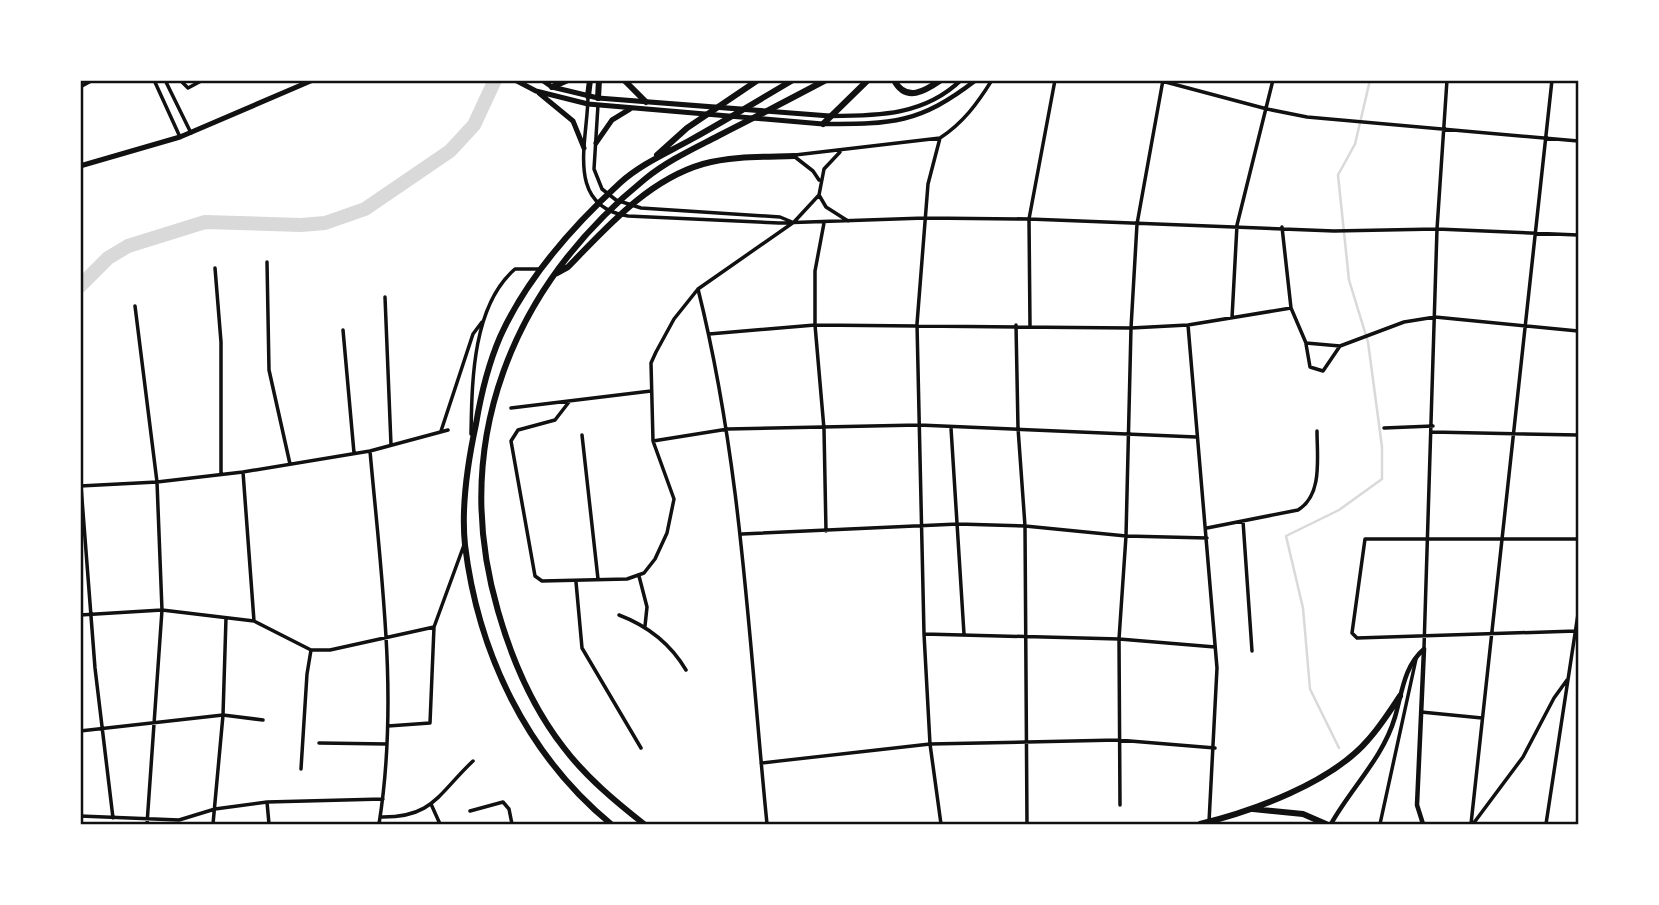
<svg xmlns="http://www.w3.org/2000/svg" width="1659" height="905" viewBox="0 0 1659 905" font-family="'Exo 2',sans-serif">
<rect width="100%" height="100%" fill="#fff"/>
<g fill="none" stroke-linecap="round" stroke-linejoin="round">
<!-- stream -->
<path stroke="#d9d9d9" stroke-width="2.5" d="M1339,748l-29,-59 -7,-81 -17,-72 53,-26 43,-31v-32l-14,-105 -19,-62 -11,-105 17,-31 15,-64"/>
<!-- river -->
<path stroke="#d9d9d9" stroke-width="14" d="M80,286l28,-28 20,-12 77,-24 96,3 24,-2 40,-14 85,-58 24,-26 21,-45"/>
<!-- minor -->
<path stroke="#111" stroke-width="3.5" d="M154,80l26,57
M165,80l26,53
M180,80l8,8 15,-8
M1158,80l109,29 40,8 271,24
M80,87l13,-7
M588,96c0,44 -24,110 40,120l151,7 146,-5 104,1 305,12 103,-2 141,6
M598,105l-4,64 8,20 14,11 25,8 139,9 12,5
M940,138l-12,46 -11,140 7,310 6,110 11,80
M795,155l145,-17c23,-15 37,-34 52,-58
M795,157l18,14 6,9
M819,195l5,-26 16,-17
M819,195l7,12 22,14
M824,223l-9,48v54l9,104 2,102
M1282,227l9,81 15,35 34,3 64,-24 31,-5 143,14
M267,262l2,108 21,94
M215,268l6,74v132
M698,289c44,176 51,356 69,535
M385,297l6,148
M135,306l22,176 5,128 -15,214
M1232,318l5,-93 36,-145
M1016,325l2,103 7,98 2,298
M1188,325l29,343 -8,154
M1030,326l-1,-107 26,-139
M343,330l11,123
M709,334l106,-9 316,3 57,-3 103,-17
M1306,344l4,23 13,4 17,-25
M569,402l-14,18 -37,10 -7,11 24,135 7,5 85,-2 17,-6 11,-14 12,-26 7,-34 -21,-58 -2,-78 5,-11 18,-33 24,-30 96,-67 25,-27
M511,408l140,-17
M951,428l13,206
M1384,428l49,-2
M441,431l32,-97 9,-12
M1432,432l146,3
M471,434c1,-51 1,-128 44,-165h25
M582,435l16,144
M653,441l75,-12 191,-4 277,12
M370,451c11,124 29,249 9,373
M243,472l11,149
M80,486l77,-4 86,-10 127,-21 78,-21
M81,486l14,182 18,150
M1243,521l9,130
M1207,528l91,-18c25,-15 19,-53 19,-79
M742,534l216,-10 67,2 101,10 81,2
M639,576l8,31 -2,19
M576,582l6,66 59,100
M80,615l82,-5 92,11 57,29h19l104,-23
M619,615c29,11 51,28 67,55
M1576,631l-219,7 -5,-5 13,-94h213
M924,634l195,5 96,8
M1424,648l13,-419 10,-149
M1421,712l61,6
M388,726l42,-3 4,-96 30,-82
M80,731l143,-16 40,5
M319,743l68,1
M761,763l169,-19 188,-4 97,8
M301,769l6,-95 4,-24
M267,802l2,22
M431,804l9,20
M1120,805l-1,-166 7,-103 5,-208 6,-104 26,-144
M470,811l33,-9 6,7 3,15
M80,816l99,4 36,-11 52,-7 116,-3
M380,817c53,1 58,-23 93,-56
M213,824l10,-109 3,-97
M1380,824l36,-165
M1471,824l81,-744
M1473,824l50,-67 31,-59 13,-18
M1546,824l32,-210"/>
<!-- tertiary -->
<path stroke="#111" stroke-width="4.5" d="M831,116c48,0 94,-1 130,-36
M824,124c68,0 95,0 152,-44
M1331,824c20,-36 52,-66 64,-107 7,-24 9,-51 29,-68
M1423,824l-6,-19 7,-156"/>
<!-- primary -->
<path stroke="#111" stroke-width="5" d="M515,80l21,11 52,13 235,20
M542,80l10,7 46,11 232,18
M539,93l34,28 11,27
M596,143l16,-23 18,-11
M80,166l100,-29 133,-57"/>
<!-- motorway -->
<path stroke="#111" stroke-width="6" d="M624,80l22,22
M894,80c12,23 31,11 47,0
M552,87l16,-7
M588,96l2,-16
M598,98l1,-18
M823,124l45,-44
M657,155l30,-27 71,-48
M557,273l11,-6c39,-40 80,-87 135,-103 28,-8 61,-7 91,-8
M1253,809l50,5 23,10
M611,824c-84,-69 -133,-171 -146,-279 -4,-38 3,-84 11,-121 5,-30 12,-59 24,-87 26,-58 73,-111 120,-154 21,-19 47,-30 72,-44 34,-19 67,-39 101,-59
M644,824c-28,-22 -58,-47 -80,-76 -32,-41 -52,-88 -66,-137 -49,-169 14,-324 147,-432 22,-18 48,-30 73,-43 36,-18 72,-37 108,-56
M1200,824c53,-13 131,-41 168,-84 12,-13 22,-29 32,-44"/>
</g>
<!-- border -->
<rect width="1659" height="905" fill="none" stroke="#ffffff" stroke-width="164"/>
<rect x="82" y="82" width="1495" height="741" fill="none" stroke="#111" stroke-width="2.5"/>
</svg>
